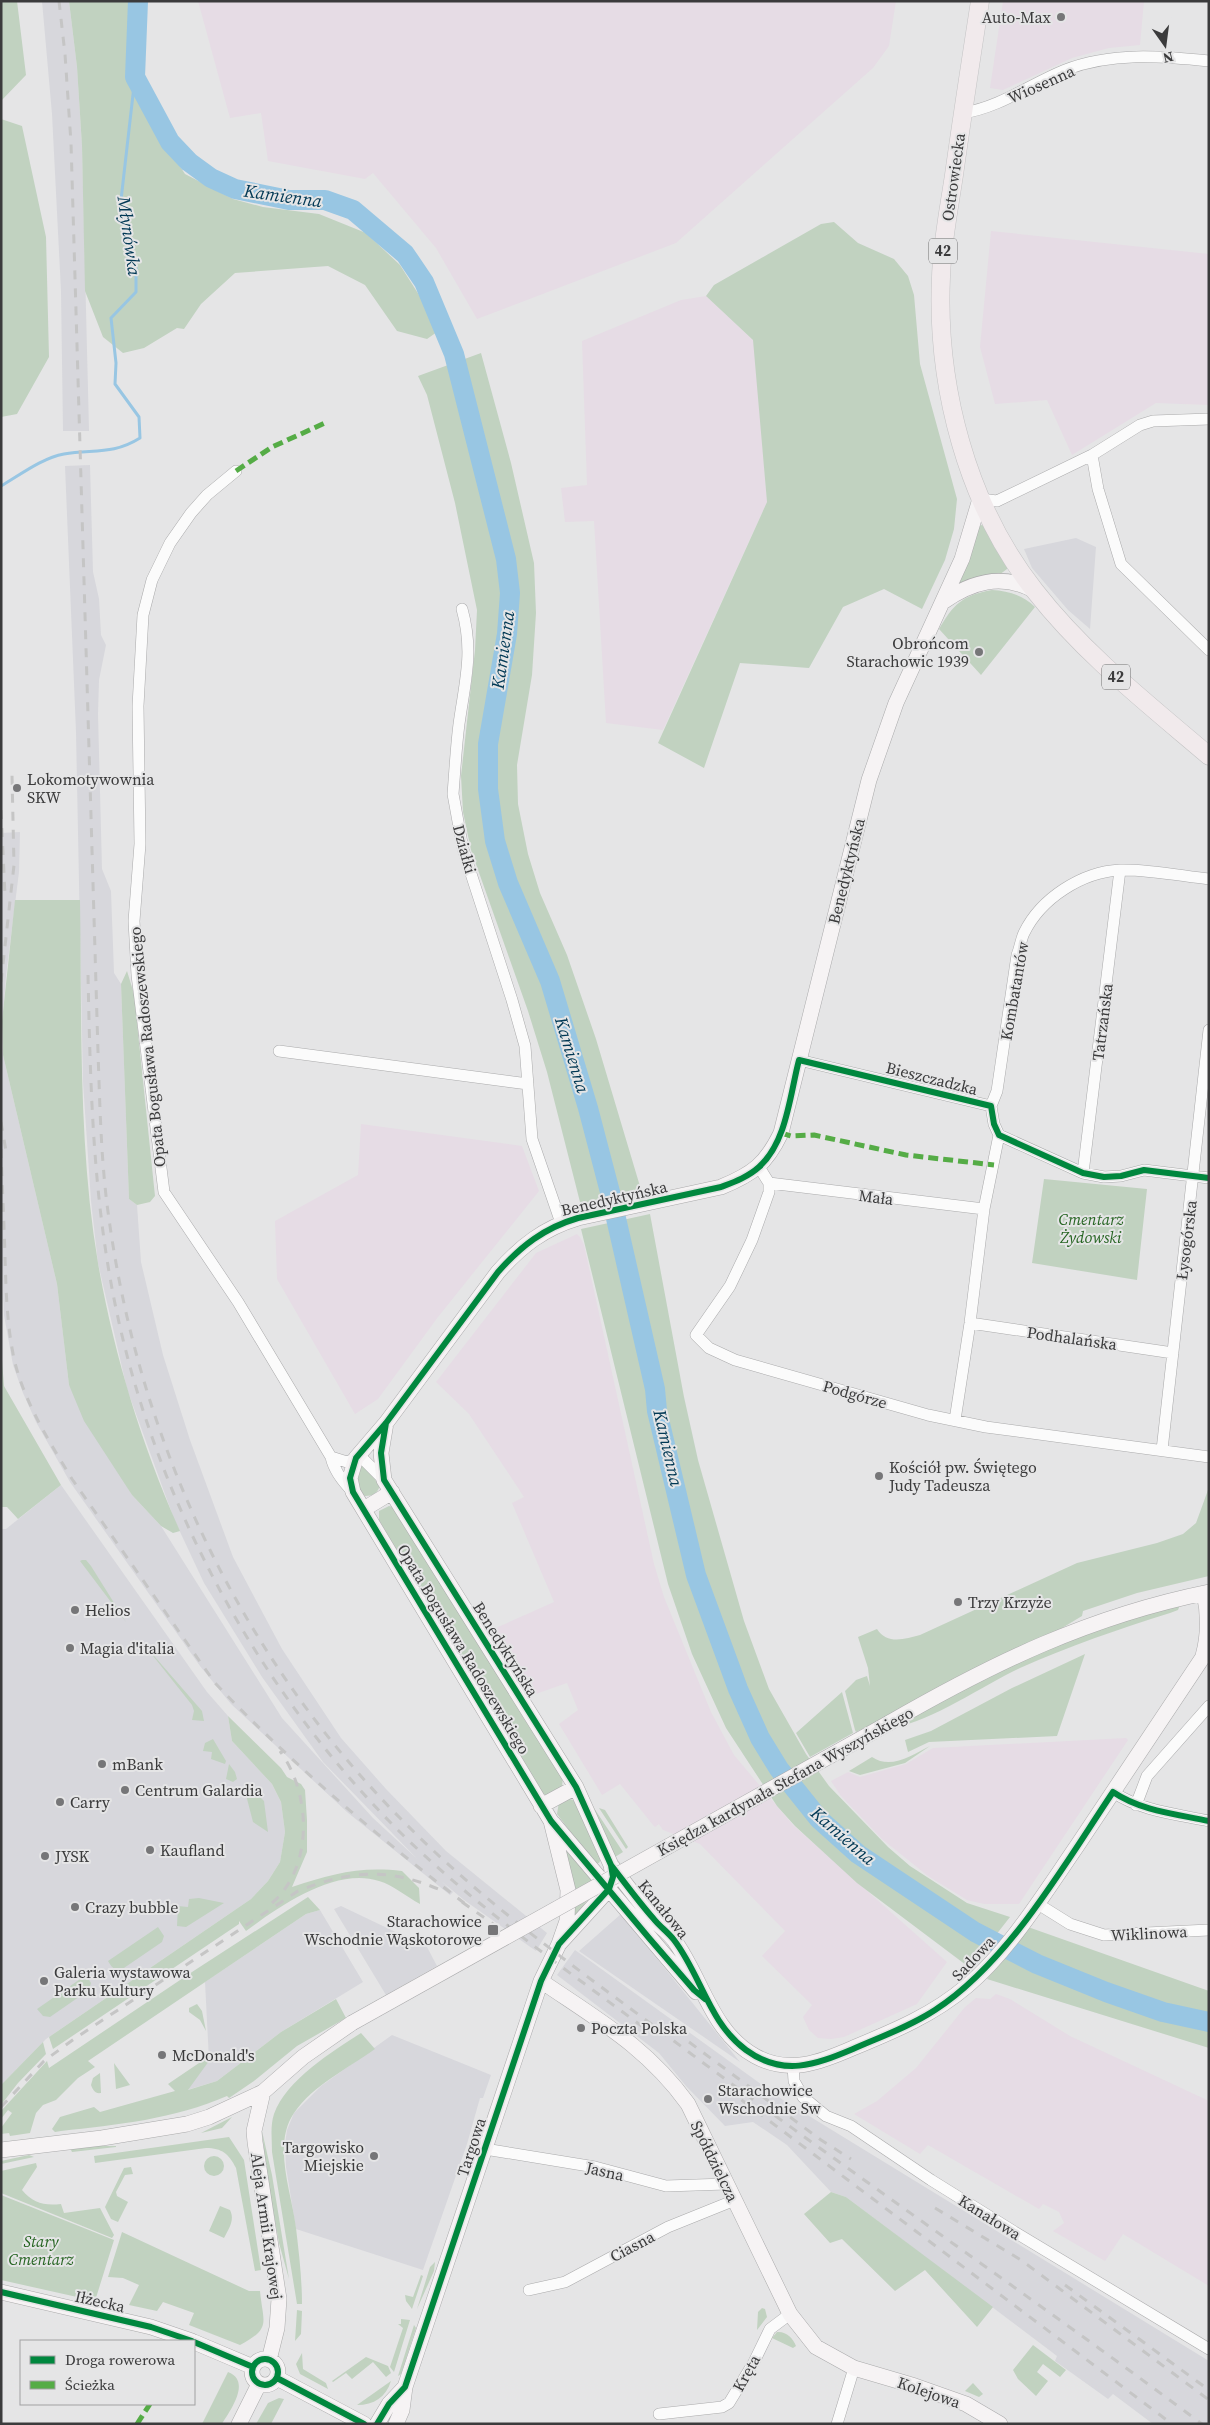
<svg xmlns="http://www.w3.org/2000/svg" width="1210" height="2425" viewBox="0 0 1210 2425" font-family="'Source Serif 4',serif">
<rect width="100%" height="100%" fill="#e5e5e6"/>
<!-- built -->
<path fill="#d7d7dc" d="M42,1h27l8,66 5,79 7,285h-26l-2,-140 -9,-177z
M90,465l3,107 6,27 2,36 5,10 -7,35 -1,34 4,155 9,22 3,82 7,11 8,215 8,6 4,57 22,93 27,85 43,117 49,92 59,89 45,51 60,62 101,82 -11,18 -72,-51 -35,-29 -106,-109 -61,-85 -58,-94 -30,-64 -47,-130 -29,-126 -7,-62 -8,-119 -7,-350 -11,-266z
M1076,538l20,9 -6,82 -22,-19 -36,-42 -8,-19z
M20,832l-1,40 -13,104 -5,63 2,16 54,229 12,101 63,110 29,31 121,192 91,100 80,74 -3,3 -103,-83 -116,-108 -31,-38 -130,-184 -34,-60 -13,-29 -10,-28 -9,-50 -3,-84v-398z
M61,1485l146,207 21,24 4,25 40,43 9,18 4,30 -5,30 -12,19 -17,18 -205,140 -45,46v-556h5z
M341,1906l86,41 10,19 -51,29 -52,-86z
M320,1910l43,72 -82,50 -64,49 -30,9 22,-30 -4,-78 101,-68z
M621,1914l119,148 -161,-111z
M575,1950l208,150 426,261v63h-56l-40,-30 -5,5 -53,-38 2,-5 -211,-159 -15,-5 -44,-47 -34,-23 -28,4 -39,-40 -27,-33 -102,-78z
M392,2035l99,40 -8,23h-3l-13,46 -44,126 -127,-41 -10,-62 -1,-23 2,-14 7,-17 27,-27z"/>
<!-- industrial -->
<path fill="#e6dce5" d="M198,1h698l-7,45 -16,22 -197,175 -199,76 -41,-71 -63,-75 -8,6 -97,-18 -7,-48 -31,5z
M1003,1h141l-4,44 -31,3 -37,10 -69,32 -13,-2z
M991,231l218,23v151l-53,-2 -84,52 -25,-55 -52,4 -15,-57z
M706,296l48,45 13,161 -104,228 -57,-7 -12,-202 -29,1 -4,-34 26,-3 -5,-144 99,-41z
M361,1124l161,22 17,45 -101,126 -60,82 -23,15 -78,-135 -2,-58 83,-46z
M577,1234l3,3 4,8 70,319 10,33 47,115 23,43 59,70 154,137 -30,42 -73,33 -13,2 -13,-1 -9,-8 -6,-13 9,-12 -50,-49 23,-25 -85,-87 -37,-14 -4,-6 -4,3 -2,-2 -33,-41 -18,11 -43,-71 19,-14 -11,-27 -37,13 -41,-65 65,-29 -42,-99 12,-6 -55,-83 -33,-32 100,-129z
M1126,1738l2,2 -109,164h-34l-18,-4 -39,-24 -46,-37 -41,-43 -10,-15 17,-9 12,5 46,-13 27,-16z
M996,1994l14,5 60,37 139,65v185l-86,-52 -18,27 -52,-30 11,-8 -5,-11 -16,-8 -4,5 -111,-64 -8,9 -66,-40 23,-13 39,-33 49,-61 11,-9 14,1z"/>
<!-- green -->
<path fill="#c1d2c0" d="M1,1h16l9,74 -25,26z
M69,1h61l-4,67 19,46 40,60 48,25 30,8 56,7 47,19 34,32 26,41 11,26 -10,7 -30,-8 -32,-46 -37,-19 -93,7 -34,31 -17,25 -7,-1 -33,20 -21,5 -20,-16 -18,-46 -3,-145 -5,-79z
M1,119l21,7 24,111 3,120 -32,57 -16,3z
M834,222l24,21 36,16 14,17 6,19 6,69 37,135 -3,30 -9,31 -23,49 -38,-20 -41,18 -34,61 -69,-5 -36,105 -46,-25 109,-241 -14,-162 -47,-44 8,-11 107,-61z
M481,353l30,110 23,100 2,50 -4,62 -15,90 1,39 10,50 12,39 27,62 29,84 46,154 -61,13 -34,-134 -19,-61 -57,-161 -8,-38 -2,-36 14,-126 2,-40 -22,-107 -28,-108 -9,-19z
M982,525l3,2 22,37v5l-8,6 -22,2 -21,9 23,-60z
M992,590c16,1 31,5 43,17l-54,68 -42,-46c14,-24 23,-34 53,-39z
M15,900h65c2,120 -2,244 18,363 16,92 44,183 82,268l-7,2 -12,-7 -29,-31 -48,-74 -15,-36 -12,-101 -54,-229 -1,-34z
M127,971l7,23 21,202 -5,6 -13,3 -8,-6 -8,-215z
M1044,1179l103,10 -10,91 -105,-17z
M650,1214l34,183 14,63 46,161 25,68 37,65 23,32 59,61 22,19 57,37 43,14 -40,51 -113,-85 -62,-57 -18,-20 -51,-78 -34,-74 -24,-70 -87,-355z
M1,1348l3,38 57,99 -43,34 -11,-12h-6z
M361,1464l19,21c-2,8 -7,11 -15,11 -9,-8 -9,-22 -4,-32z
M1208,1490l1,86 -72,17 -54,18 -1,5 -25,15 -201,101 -1,-2 -10,-39 11,-11 11,-4 3,10 -2,-18 -10,-31 19,-8c10,16 28,10 43,6l157,-72 80,-20 26,-9 13,-11z
M389,1506l4,1 170,269 -1,11 -16,8 -5,-2 -162,-273v-9z
M82,1560h4l5,6 35,56 -46,-61z
M1180,1605l-2,5 -8,3c-51,16 -101,33 -150,55 -31,14 -92,55 -123,58 32,-18 64,-37 97,-54 59,-29 122,-51 186,-67z
M142,1642l60,69 2,10 -12,-1 2,-9 -2,-6z
M1085,1654l-28,82 -128,6 -21,10 -3,-12 26,-9 81,-43z
M842,1692l11,41 -43,24 -14,-24z
M228,1716l53,52 6,9 14,7 4,6 2,30v32l-15,35c39,-13 68,-21 110,-16l17,17 1,16c-13,-7 -27,-19 -41,-23 -44,-14 -99,25 -133,50l-7,-10v3l-186,125 -4,-12 202,-138 17,-18 12,-19 5,-30 -4,-30 -9,-18 -40,-43z
M213,1739l13,22 -1,3 -14,-5 1,-7 -9,-1 2,-8z
M930,1746l-25,17 -45,12 -11,-4 23,-14c19,13 40,-2 58,-11z
M229,1764l6,8 2,7 -4,3 -7,-3z
M251,1788l13,13 4,31 -15,-10 -8,-31z
M570,1799l5,2 26,58 -2,4h-5l-37,-49 2,-12z
M594,1808l29,44 -8,5 -16,-33z
M599,1808l6,2 23,37 -2,2z
M565,1844l28,39v9l-18,25z
M308,1897l12,13 -14,4 -218,147 7,6 -17,11 -22,22 -13,5 -7,8 -6,20 -20,3 -1,-3 -8,1v-6l11,-15 -4,-3 -7,9v-8l46,-50 2,7 143,-96z
M199,1898l25,5 -38,24 -9,-1 1,-20 10,1 1,-8z
M158,1927l6,9 -2,6 -41,28c-7,1 -10,-4 -13,-9z
M1028,1927l181,64v57l-222,-69z
M86,1975l5,8 -2,7 -39,27 -7,-1 -6,-7z
M336,1999l10,19 -49,28 -43,35 -25,17 -2,-2c-52,23 -111,29 -166,35l-6,1 -3,-3 8,-12 34,-10 6,5 75,-21 -7,-7 31,-21 7,-9 3,7 -21,29 29,-9 64,-49z
M197,2004l5,7 4,20 -6,-11 -11,-8v-4z
M361,2033l14,16c-26,19 -62,36 -81,64 -22,32 -2,80 2,115 3,25 6,51 6,76h-5l-25,-152c0,-13 -2,-26 2,-38 12,-34 59,-63 87,-81z
M43,2042l3,12 -28,29 -17,22v-20z
M114,2063l2,3 14,19 -14,4z
M100,2073l1,20c-6,1 -8,-3 -10,-8l2,-7z
M232,2117l-10,11 -21,5z
M262,2131l10,44 17,104 -10,-36 -12,-66z
M229,2137l15,23 17,110 -6,1 -19,-103c-7,-14 -14,-20 -30,-20l-111,15 -1,-7z
M83,2146h33v1l-44,5 -2,-4z
M29,2155l5,2 -33,7v-3z
M204 2166a10 10 0 1 1 20 0a10 10 0 1 1-20 0Z
M36,2163l1,4 -15,23c11,13 22,16 39,14l3,9 36,-5 14,27 -2,3 -111,-45v-22z
M131,2167l2,7 -8,1 -9,17 1,4 11,6 -10,20 -7,-3 -6,-12 19,-39z
M831,2192l15,5 147,110 -16,20 -52,-57 -30,21 -53,-52 -12,4 -26,-29z
M1,2195l113,45 -19,61 -94,-21z
M220,2206l10,4c5,10 -1,18 -6,28l-15,-7z
M122,2232l127,59h11c3,32 12,37 -20,54l-51,-20 5,-12 -31,-11 -6,9 -28,-6 10,-20 -16,-7 -15,-1z
M435,2262l-1,9 -17,38 13,-42z
M421,2275l2,1 -11,33 -6,-8 -1,-6 8,2z
M762,2308l3,1 2,8 -10,13 1,-18z
M297,2310l5,1 -1,23 -6,7z
M401,2319l9,1 -16,52 -4,-5 13,-39 -5,-4h3z
M414,2325l2,3 -15,46 -3,2z
M777,2332c9,-1 16,6 19,14l-3,2 -21,-10z
M1033,2345l33,25 -6,7 -17,-13 -6,8 11,9 -12,15 -18,-17 -5,-9z
M302,2353l1,16 23,14 2,6 -28,-15 -4,-10z
M366,2357l22,9 3,7 -5,4 -13,-15 -21,17 -6,-6 -13,9 -1,-1z
M228,2372c24,9 2,39 -6,52h-20z
M391,2381c-5,16 -17,24 -34,24z
M973,2383l10,11 -4,3 -14,-6z
M279,2398l5,1 -13,25h-15l12,-21z"/>
<g fill="none" stroke-linecap="round" stroke-linejoin="round">
<!-- stream -->
<path stroke="#98c6e3" stroke-width="3" d="M1,486c19,-11 41,-28 63,-32 29,-5 49,1 76,-16l-1,-21 -24,-33 1,-21 -5,-45 25,-26v-24l-15,-68 14,-123"/>
<!-- river -->
<path stroke="#98c6e3" stroke-width="20" d="M138,1l-3,76 35,65 19,20 22,16 24,11 54,11h36l28,10 52,44 19,28 30,72 52,205 4,34 -3,41 -19,110v45l7,52 13,42 42,98 38,127 22,84 45,197 2,22 39,164 42,114 22,49 19,31 40,50 39,35 117,78 62,32 69,28 57,20 46,10"/>
<defs>
<path id="street" d="M963,113c38,-6 67,-29 102,-43 46,-18 96,-14 144,-9
M1092,455l48,-30 13,-4 56,-2
M236,471l-29,24 -16,18 -21,30 -18,37 -9,35 -5,91 2,138 -6,77 3,54 27,217 74,110 93,155c3,14 12,25 22,35
M980,499l17,2 95,-46 6,34 23,75 88,86
M462,609c12,43 3,72 -3,115 -3,23 -4,46 -6,70l10,55 49,151 13,46 7,93 29,84
M279,1051l249,33
M799,1060l192,46
M991,1106l6,-15 20,-136c3,-7 4,-16 7,-22 17,-35 58,-61 96,-63 27,-1 62,6 89,9
M991,1106l3,18 5,11 84,38 21,4 17,-1 23,-6 65,8
M759,1167l10,16v9l-17,48 -22,46 -34,49 13,13 26,12 193,55 58,12 223,30
M1083,1173l37,-303
M769,1183l215,26
M970,1323l203,30
M955,1420l15,-97 14,-114 15,-74
M1162,1450l47,-420
M331,1457l16,5 9,-4 8,2 20,20
M1113,1792c28,19 63,22 96,29
M1136,1805l11,-29 62,-70
M1038,1904l32,20 34,11 105,-5
M793,2066l1,15 9,16 23,19 25,10 80,54 82,51 196,118
M485,2149l110,18 71,19 60,-2
M529,2290l36,-8 103,-55 67,-27
M659,2414l63,-7 7,-4 25,-41 16,-33 20,-15
M837,2424l17,-56"/>
<path id="secondary" d="M943,602c28,-20 58,-29 90,-12
M386,1423l-5,30 3,27 192,307 35,78 2,12 -4,12 -50,55 -18,37 -136,406 -3,23 -6,14
M364,1509l28,-17
M1203,1656c6,-22 6,-41 1,-63
M889,1723c104,-60 201,-107 320,-131
M541,1806l35,-19
M553,1823l143,169
M611,1865c14,18 27,35 41,53 7,8 16,14 22,22 28,38 37,92 81,116 34,19 66,6 98,-8 41,-17 80,-33 114,-62 42,-35 79,-95 110,-140 44,-66 88,-132 132,-198
M559,1944l8,-23 1,-31 -17,-69 -198,-329 -3,-14 6,-20 30,-35 112,-151c23,-26 46,-44 80,-54l143,-31c32,-13 45,-23 60,-54l88,-353 27,-77 66,-144 18,-60
M541,1981c57,39 106,66 147,123l102,210 26,33 38,21 61,18 51,18 34,20
M263,2092l-9,39 1,11 24,157 -2,29 -8,32
M1,2150l101,-12 85,-14 22,-7 54,-25 40,-35 49,-34
M1,2292l150,35 41,14
M194,2342l59,25
M252 2372a13 13 0 1 1 26 0a13 13 0 1 1-26 0Z
M277,2378l87,46
M239,2424l20,-40
M377,2424l12,-20 16,-17"/>
<path id="primary" d="M980,1c-9,58 -18,116 -26,174 -5,34 -12,68 -13,102 -5,109 26,228 94,314 49,63 113,113 174,165"/>
</defs>
<!-- street casing -->
<use href="#street" stroke="#aaaaab" stroke-width="12"/>
<!-- secondary casing -->
<use href="#secondary" stroke="#aaaaab" stroke-width="16"/>
<!-- primary casing -->
<use href="#primary" stroke="#c3c3c4" stroke-width="19"/>
<!-- street -->
<use href="#street" stroke="#fbfbfb" stroke-width="11"/>
<!-- secondary -->
<use href="#secondary" stroke="#f6f3f4" stroke-width="15"/>
<!-- primary -->
<use href="#primary" stroke="#f1eaec" stroke-width="18"/>
<!-- rail -->
<path stroke="#c5c5c5" stroke-width="3" stroke-dasharray="9 9" stroke-linecap="butt" d="M59,1l6,53 6,89 27,909c2,56 3,112 11,167 32,232 137,449 305,613 84,83 182,150 276,221 169,126 343,245 512,371
M1,810l4,85
M88,975c2,93 4,186 18,278 33,220 143,432 302,587 75,72 160,131 243,193
M1,982l13,-117 -2,-90
M1,1122l6,35
M1,1149c1,36 3,71 4,107 1,36 2,72 10,107 11,42 35,80 57,116l143,204c77,81 164,155 253,223
M462,1902l51,36
M272,1903c42,-36 39,-110 8,-152
M689,2042l132,98 30,19
M727,2089l445,335
M1,2107l43,-46 30,-22 224,-148c50,-20 89,-24 140,-2
M935,2208l86,52 188,140
M1065,2285l144,105"/>
<defs>
<path id="secondary-bridge" d="M352,2023l537,-300"/>
</defs>
<!-- secondary-bridge casing -->
<use href="#secondary-bridge" stroke="#aaaaab" stroke-width="16" stroke-linecap="butt"/>
<!-- secondary-bridge -->
<use href="#secondary-bridge" stroke="#f6f3f4" stroke-width="15"/>
<!-- quiet -->
<path stroke="#55ac46" stroke-width="5" stroke-dasharray="10 5" stroke-linecap="butt" d="M236,471l36,-24 53,-24
M781,1133l10,3 23,-1 92,20 88,10
M137,2424l13,-20"/>
<defs>
<path id="cycleway" d="M611,1865c14,18 27,36 42,53 6,8 15,14 21,22 27,35 35,83 72,110 37,27 69,15 107,-1 27,-12 56,-22 82,-39 74,-48 129,-145 178,-218 28,19 63,22 96,29
M705,1999l-11,-9 -45,-52 -98,-117 -198,-329 -3,-14 6,-20 30,-35 112,-151c23,-26 46,-44 80,-54l143,-31c13,-5 27,-10 38,-20 28,-25 31,-73 40,-107l192,46 3,18 5,11 84,38 21,4 17,-1 23,-6 65,8
M1,2292l150,35 41,14
M194,2342l59,25
M252 2372a13 13 0 1 1 26 0a13 13 0 1 1-26 0Z
M277,2378l87,46
M377,2424l12,-20 16,-17 136,-406 18,-37 50,-55 4,-12 -2,-12 -35,-78 -192,-307 -3,-27 5,-30"/>
</defs>
<!-- cycleway casing -->
<use href="#cycleway" stroke="#e5e5e6" stroke-width="9"/>
<!-- cycleway -->
<use href="#cycleway" stroke="#00873e" stroke-width="6"/>
</g>
<!-- markers -->
<g fill="#767678" stroke="#e5e5e6" stroke-width="2">
<circle cx="1061" cy="17" r="5"/>
<circle cx="979" cy="652" r="5"/>
<circle cx="17" cy="788" r="5"/>
<circle cx="879" cy="1476" r="5"/>
<circle cx="958" cy="1602" r="5"/>
<circle cx="75" cy="1610" r="5"/>
<circle cx="70" cy="1648" r="5"/>
<circle cx="102" cy="1764" r="5"/>
<circle cx="125" cy="1790" r="5"/>
<circle cx="60" cy="1802" r="5"/>
<circle cx="150" cy="1850" r="5"/>
<circle cx="45" cy="1856" r="5"/>
<circle cx="75" cy="1907" r="5"/>
<rect x="487" y="1924" width="12" height="12" rx="2.5"/>
<circle cx="44" cy="1981" r="5"/>
<circle cx="581" cy="2028" r="5"/>
<circle cx="162" cy="2055" r="5"/>
<circle cx="708" cy="2099" r="5"/>
<circle cx="374" cy="2156" r="5"/>
</g>
<g text-anchor="middle" stroke-width="4" stroke-linejoin="round" paint-order="stroke">
<!-- shield labels -->
<g fill="#e5e5e6" stroke="#6e6e6f" stroke-width="1">
<rect x="929" y="238.5" width="28" height="25" rx="4"/>
<rect x="1102" y="664.5" width="28" height="25" rx="4"/>
</g>
<g font-size="15" font-weight="bold" fill="#3b3b3c">
<text x="943" y="256">42</text>
<text x="1116" y="682">42</text>
</g>
<!-- poi labels -->
<g font-size="16" fill="#3b3b3c" stroke="#e5e5e6" text-anchor="start">
<text x="1051" y="23" text-anchor="end">Auto-Max</text>
<text x="969" y="649" text-anchor="end">Obrońcom<tspan x="969" dy="18">Starachowic 1939</tspan></text>
<text x="27" y="785">Lokomotywownia<tspan x="27" dy="18">SKW</tspan></text>
<text x="889" y="1473">Kościół pw. Świętego<tspan x="889" dy="18">Judy Tadeusza</tspan></text>
<text x="968" y="1608">Trzy Krzyże</text>
<text x="85" y="1616">Helios</text>
<text x="80" y="1654">Magia d'italia</text>
<text x="112" y="1770">mBank</text>
<text x="135" y="1796">Centrum Galardia</text>
<text x="70" y="1808">Carry</text>
<text x="160" y="1856">Kaufland</text>
<text x="55" y="1862">JYSK</text>
<text x="85" y="1913">Crazy bubble</text>
<text x="482" y="1927" text-anchor="end">Starachowice<tspan x="482" dy="18">Wschodnie Wąskotorowe</tspan></text>
<text x="54" y="1978">Galeria wystawowa<tspan x="54" dy="18">Parku Kultury</tspan></text>
<text x="591" y="2034">Poczta Polska</text>
<text x="172" y="2061">McDonald's</text>
<text x="718" y="2096">Starachowice<tspan x="718" dy="18">Wschodnie Sw</tspan></text>
<text x="364" y="2153" text-anchor="end">Targowisko<tspan x="364" dy="18">Miejskie</tspan></text>
</g>
<!-- street labels -->
<g font-size="16" fill="#3b3b3c" stroke="#e5e5e6">
<text transform="translate(1041 84) rotate(-24)" y="6">Wiosenna</text>
<text transform="translate(953 177) rotate(-82)" y="6">Ostrowiecka</text>
<text transform="translate(465 849) rotate(75)" y="6">Działki</text>
<text transform="translate(846 871) rotate(-76)" y="6">Benedyktyńska</text>
<text transform="translate(1014 991) rotate(-80)" y="6">Kombatantów</text>
<text transform="translate(1102 1022) rotate(-83)" y="6">Tatrzańska</text>
<text transform="translate(147 1047) rotate(-96)" y="6">Opata Bogusława Radoszewskiego</text>
<text transform="translate(932 1078) rotate(14)" y="6">Bieszczadzka</text>
<text transform="translate(876 1197) rotate(7)" y="6">Mała</text>
<text transform="translate(614 1198) rotate(-13)" y="6">Benedyktyńska</text>
<text transform="translate(1186 1240) rotate(-83)" y="6">Łysogórska</text>
<text transform="translate(1072 1338) rotate(8)" y="6">Podhalańska</text>
<text transform="translate(855 1394) rotate(16)" y="6">Podgórze</text>
<text transform="translate(464 1649) rotate(59)" y="6">Opata Bogusława Radoszewskiego</text>
<text transform="translate(506 1649) rotate(58)" y="6">Benedyktyńska</text>
<text transform="translate(785 1781) rotate(-29)" y="6">Księdza kardynała Stefana Wyszyńskiego</text>
<text transform="translate(664 1909) rotate(51)" y="6">Kanałowa</text>
<text transform="translate(1149 1933) rotate(-3)" y="6">Wiklinowa</text>
<text transform="translate(973 1958) rotate(-47)" y="6">Sadowa</text>
<text transform="translate(471 2147) rotate(-72)" y="6">Targowa</text>
<text transform="translate(715 2161) rotate(64)" y="6">Spółdzielcza</text>
<text transform="translate(605 2171) rotate(13)" y="6">Jasna</text>
<text transform="translate(990 2217) rotate(32)" y="6">Kanałowa</text>
<text transform="translate(267 2226) rotate(82)" y="6">Aleja Armii Krajowej</text>
<text transform="translate(632 2246) rotate(-28)" y="6">Ciasna</text>
<text transform="translate(100 2301) rotate(13)" y="6">Iłżecka</text>
<text transform="translate(746 2373) rotate(-61)" y="6">Kręta</text>
<text transform="translate(929 2392) rotate(19)" y="6">Kolejowa</text>
</g>
<!-- park labels -->
<g font-size="16" font-style="italic" fill="#266522" stroke="#e5e5e6">
<text x="1091" y="1225">Cmentarz<tspan x="1091" dy="18">Żydowski</tspan></text>
<text x="41" y="2247">Stary<tspan x="41" dy="18">Cmentarz</tspan></text>
</g>
<!-- water labels -->
<g font-size="18" font-style="italic" fill="#003854" stroke="#e5e5e6">
<text transform="translate(283 196) rotate(8)" y="6">Kamienna</text>
<text transform="translate(129 236) rotate(82)" y="6">Młynówka</text>
<text transform="translate(503 650) rotate(-82)" y="6">Kamienna</text>
<text transform="translate(572 1055) rotate(73)" y="6">Kamienna</text>
<text transform="translate(668 1448) rotate(77)" y="6">Kamienna</text>
<text transform="translate(843 1836) rotate(41)" y="6">Kamienna</text>
</g>
</g>
<!-- border -->
<rect width="1210" height="2425" fill="none" stroke="#3b3b3c" stroke-width="5"/>
<!-- legend -->
<rect x="20" y="2340" width="175" height="65" fill="#e5e5e6" stroke="#a1a1a2"/>
<rect x="30" y="2356" width="25" height="8" fill="#00873e" stroke="#a1a1a2"/>
<text x="65" y="2365" font-size="15" fill="#3b3b3c">Droga rowerowa</text>
<rect x="30" y="2381" width="25" height="8" fill="#55ac46" stroke="#a1a1a2"/>
<text x="65" y="2390" font-size="15" fill="#3b3b3c">Ścieżka</text>
<!-- north arrow -->
<g transform="translate(1165 45) rotate(166)" stroke="#e5e5e6" stroke-width="4" paint-order="stroke">
<path d="M0-4L9 19L0 12L-9 19Z" fill="#3b3b3c"/>
<text y="-8" font-size="14" font-weight="bold" text-anchor="middle" fill="#3b3b3c">N</text>
</g>
</svg>
